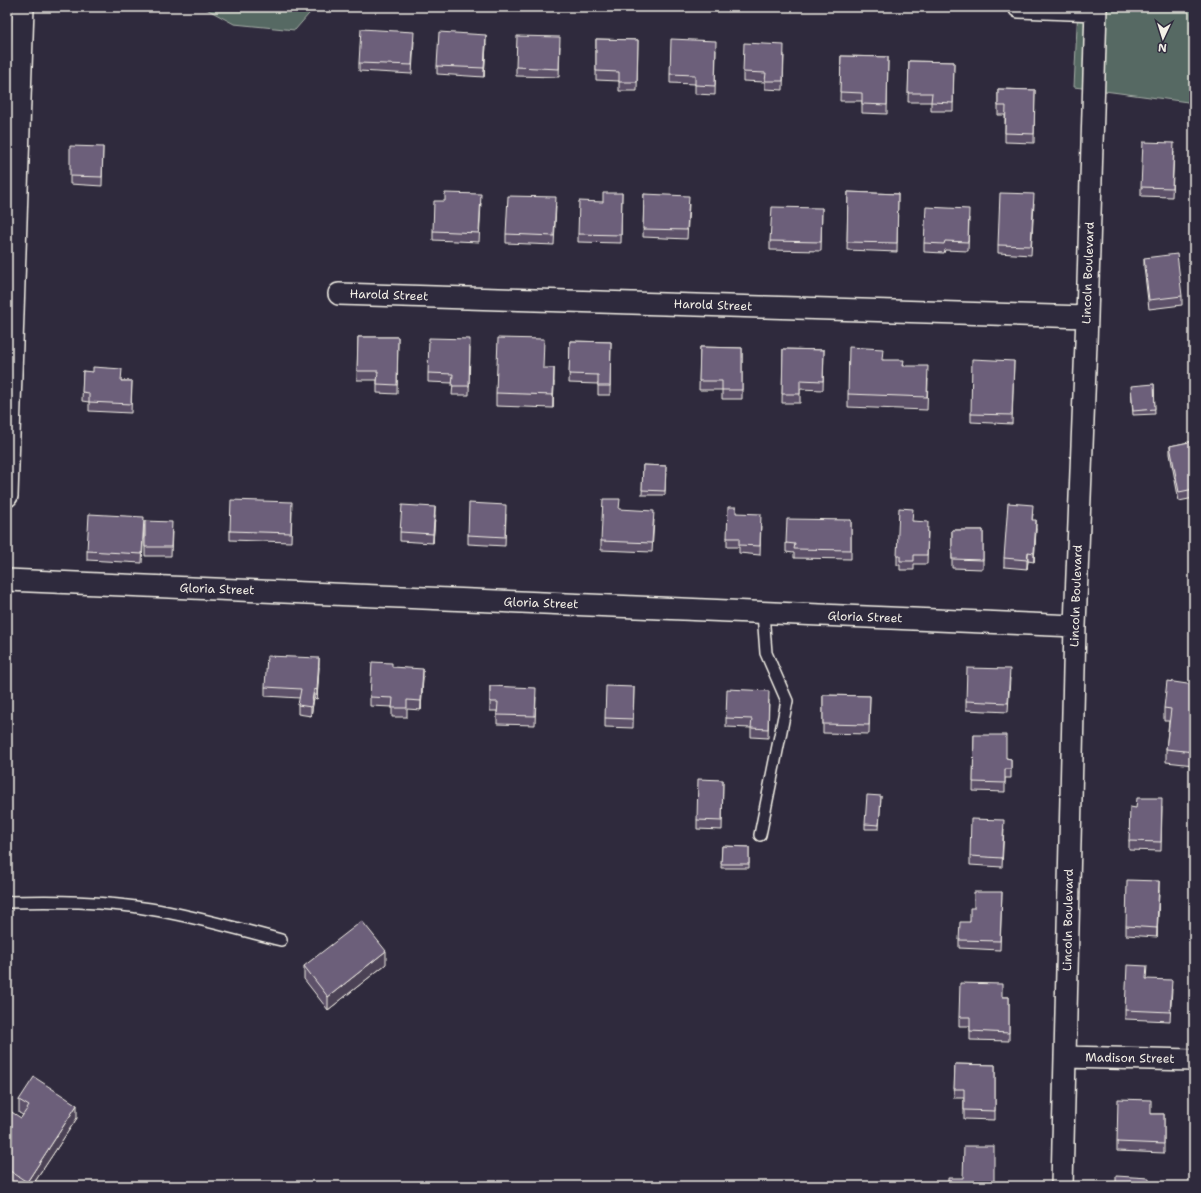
<svg xmlns="http://www.w3.org/2000/svg" width="1201" height="1193" viewBox="0 0 1201 1193" font-family="'Shantell Sans',sans-serif">
<rect width="100%" height="100%" fill="#2f2a3d"/>
<filter id="ink" filterUnits="userSpaceOnUse"><feTurbulence type="fractalNoise" baseFrequency=".025" numOctaves="2"/><feDisplacementMap in="SourceGraphic" scale="8" xChannelSelector="R" yChannelSelector="G"/><feConvolveMatrix kernelMatrix="1 2 1 2 8 2 1 2 1" color-interpolation-filters="sRGB"/></filter>
<g filter="url(#ink)">
<!-- green -->
<path fill="#566963" stroke="#a5ada6" d="M203,7h112l-20,23 -61,-6z
M1078,7h116v118l-6,-23 -114,-15z"/>
<g fill="none" stroke-linecap="round" stroke-linejoin="round">
<defs>
<path id="lane" d="M760,835l27,-134 -21,-48 -3,-40
M7,902c48,-1 96,-1 143,7 44,7 88,20 131,31"/>
<path id="street" d="M1019,7l77,3
M339,294l748,23
M7,496l16,-489
M7,580l1068,46
M1065,1057l129,3
M1062,1186l13,-560 12,-309 9,-310"/>
</defs>
<!-- lane casing -->
<use href="#lane" stroke="#f4f1e8" stroke-width="14"/>
<!-- street casing -->
<use href="#street" stroke="#f4f1e8" stroke-width="24"/>
<!-- lane -->
<use href="#lane" stroke="#2f2a3d" stroke-width="11"/>
<!-- street -->
<use href="#street" stroke="#2f2a3d" stroke-width="21"/>
</g>
<!-- wall -->
<path fill="#5d5169" stroke="#f4f1e8" d="M596,39l42,1 -1,51h-18v-10l-23,-1z
M414,41l-2,33 -53,-3v-8z
M486,44l-2,33 -47,-3v-8z
M560,46l-1,31 -43,-1v-9z
M716,50l-1,45 -20,-1v-10l-25,-1v-9z
M784,54l-1,36 -18,-1v-7l-22,-1v-9z
M841,56l47,1 -1,57 -25,-1v-12h-22z
M909,61l45,1 -1,49h-22v-9h-23z
M998,89l37,1 -1,53 -29,-1v-27h-7z
M103,147l-1,39 -32,-2v-8z
M1174,152l-2,45 -31,-1v-9z
M848,192l50,2 -1,58 -50,-2z
M622,193l-1,50 -43,-1v-8l25,-32z
M644,194l45,10 -2,35 -44,-2z
M481,203l-2,39 -46,-2v-9z
M1034,203l-3,52 -33,-2v-8z
M556,206l-2,39 -48,-2v-9z
M822,208l-1,43 -51,-1v-9z
M969,218l-1,33 -23,-1 -1,3 -20,-1v-9z
M1144,258l38,38v9l-33,4 -5,-42z
M358,337h40l-1,57 -20,-1v-13h-20z
M570,341l41,1 -1,53h-12v-11l-29,-1z
M700,347l42,1v51h-20v-9h-23z
M470,348l-1,47h-17l1,-12 -25,-1v-9z
M783,349l41,1 -1,40 -23,-1v14h-18z
M883,360l21,6 24,13 -1,31 -79,-3v-13z
M1014,361l-2,63 -41,-2v-8z
M543,368l11,14 -1,26 -57,-2v-13z
M83,371l39,10h10l-1,32 -42,-2v-9l-7,-1z
M1154,384l1,30 -22,1 -2,-25z
M1194,441v57l-15,3 -9,-47v-8z
M643,465l23,1 -1,29h-23z
M620,509l34,11 -2,32 -51,-2v-9z
M292,511l-1,31 -61,-2v-9z
M736,513l25,10 -1,32 -21,-2v-6h-12v-9z
M506,514l-1,32 -37,-2v-9z
M1033,514l-1,6 4,9 -2,33 -6,-1 -1,8 -23,-2v-9z
M435,516l-2,27 -33,-2v-9z
M851,520v39l-57,-1v-5l-8,-1v-9z
M145,521l27,10 -1,25h-26z
M913,521l15,10 -1,33h-13v6h-14v-5h-3v-9z
M144,525l-2,38 -55,-3v-9z
M952,530h31v39l-31,-1z
M319,667l-2,32 -3,-1 -3,18 -13,-2v-9l2,-7 -35,-2v-9z
M392,667l31,10 -2,33 -14,-1v8h-15v-10l-22,-1v-9z
M1010,678l-2,34 -42,-2v-9z
M1194,685v80l-28,-3v-13l3,-28h-5v-13z
M490,686l46,11 -1,28 -38,-1v-13h-7z
M634,687l-1,41 -28,-1v-9z
M823,695l47,1 -1,38 -46,-1z
M769,700l-1,38 -17,-1v-9l-25,-1v-9z
M974,735l32,23 5,1v19h-6v14l-32,-1z
M723,780l-1,50 -25,-1v-9z
M881,796l-2,33h-14v-5z
M1162,807l-1,44 -32,-1v-9l7,-33z
M1004,829l-2,38 -32,-2v-9z
M722,846l27,1v21h-28z
M1159,890l-2,47 -31,-2v-9z
M1002,892l-2,58 -41,-2v-8l11,-18 4,-14z
M386,964l-58,46 -24,-31v-13z
M1146,979l26,10 -2,32 -45,-2v-9z
M1002,997h7v44l-39,-1v-14h-11v-9z
M955,1064l40,1v55l-31,-1v-21h-10z
M19,1100l58,18 -45,68h-18l-7,-4v-66l14,2 2,-3 -4,-2z
M1151,1114h13v39l-47,-2v-9z"/>
<!-- shaded-wall -->
<path fill="#4c4255" stroke="#f4f1e8" d="M486,35v9l-2,33v-9z
M554,368v14l-1,26v-13z
M435,507v9l-2,27v-9z
M1036,520v9l-2,33v-9z
M1028,552v9l-1,8v-9z
M319,658v9l-2,32v-9z
M423,669v8l-2,33v-9z
M314,689v9l-3,18v-9z
M1159,881v9l-2,47v-9z
M386,951v13l-58,46v-13z
M77,1105v13l-45,68h-5v-4z"/>
<!-- building -->
<path fill="#6c5e7a" stroke="#f4f1e8" d="M361,29l53,3 -2,33 -53,-2z
M439,32l47,3 -2,33 -47,-2z
M517,36l43,1 -1,32 -43,-2z
M596,39l42,1 -1,42h-18v-10l-23,-1z
M671,39l45,2 -1,45 -20,-1v-10l-25,-1z
M744,43l40,2 -1,36h-18l1,-8 -23,-1z
M841,56l47,1 -1,48 -25,-1v-11l-22,-1z
M909,61l45,1 -1,41 -22,-1 1,-9h-24z
M998,89l37,1 -1,44 -29,-1 1,-27h-8z
M1143,142l31,1 -2,45 -31,-1z
M70,146l33,1 -1,30 -32,-1z
M848,192l50,2 -1,49 -50,-1z
M445,193l36,1 -2,39 -46,-2 1,-30h11z
M603,193h19l-1,42 -43,-1 1,-33 24,1z
M1000,193l34,1 -3,52 -33,-1z
M644,194l45,2 -2,34 -44,-1z
M508,196l48,1 -2,39 -48,-2z
M772,207l50,1 -1,34 -51,-1z
M926,207l43,2 -1,33 -23,-1 -1,3 -20,-1z
M1177,254l5,42 -33,4 -5,-42z
M358,337h40l-1,48 -20,-1 1,-13h-21z
M429,338l41,1 -1,47h-17l1,-12 -25,-1z
M498,338l46,1 -1,29h11l-1,27 -57,-2z
M570,341l41,1 -1,44h-12v-11l-29,-1z
M700,347l42,1v42h-20v-9h-23z
M849,347l34,2 -1,11h22l-1,6h25l-1,31 -79,-3z
M783,349l41,1 -1,31 -23,-1v14h-18z
M972,359l42,2 -2,54 -41,-1z
M93,367l29,2 -1,12h11l-1,23 -42,-2v-9l-7,-1 1,-21 10,1z
M1154,384l1,25 -22,2 -2,-25z
M1194,441v48l-15,3 -9,-46z
M643,465l23,1 -1,25 -23,-1z
M603,499h17l-1,10 35,2 -2,32 -51,-2z
M231,500l61,2 -1,31 -61,-2z
M469,503l37,2 -1,32 -37,-2z
M1008,503l25,2 -1,15h4l-2,33 -6,-1 -1,8 -23,-2z
M402,505l33,2 -2,27 -33,-2z
M728,507h8v6l25,1 -1,32 -21,-1v-7h-12z
M899,508l14,1 -1,12 16,1 -1,33h-13v6h-14v-5h-3z
M89,514l55,3 -2,37 -55,-3z
M787,519l64,1v30l-57,-1 1,-5 -9,-1z
M145,521l27,1 -1,25h-26z
M952,530h31v30l-31,-1z
M267,656l52,2 -2,32 -3,-1 -3,18 -13,-2 3,-16 -36,-2z
M372,662l20,1v4l31,2 -2,32 -14,-1v8h-15l1,-10 -23,-1z
M967,668l43,1 -2,34 -42,-2z
M1167,681l27,4v67l-28,-3 5,-40 -7,-1z
M490,686l46,2 -1,28 -38,-1 1,-13h-8z
M606,686l28,1 -1,32 -28,-1z
M727,689l42,2 -1,38 -17,-1 1,-9 -26,-1z
M823,695l47,1 -1,29 -46,-1z
M974,735h32v23l5,1v10h-6v14l-32,-1z
M698,779l25,1 -1,41 -25,-1z
M867,795l14,1 -2,29 -14,-1z
M1137,798h25l-1,44 -32,-1 1,-34 6,1z
M971,819l33,1 -2,38 -32,-2z
M722,846l27,1v17h-28z
M1127,880l32,1 -2,47 -31,-2z
M974,892h28l-2,49 -41,-1 1,-18h10v-14h4z
M362,921l24,30 -58,46 -24,-31z
M1127,965l20,1 -1,13 26,1 -2,32 -45,-2z
M960,983l42,1v13h7v36l-39,-2v-14h-11z
M955,1064l40,1v46l-31,-1v-21h-10z
M34,1077l43,28 -50,77 -20,-13v-53l3,-5 11,7 8,-12 -10,-6z
M1118,1099l33,1v14h13v30l-47,-2z
M964,1146h30v40h-46v-8h15z
M1116,1176l33,2v8h-33z"/>
</g>
<g text-anchor="middle" stroke-width="3" stroke-linejoin="round" paint-order="stroke">
<!-- street labels -->
<g font-size="12" fill="#f4f1e8" stroke="#2f2a3d">
<text transform="translate(1088 273) rotate(-88)" y="4">Lincoln Boulevard</text>
<text transform="translate(389 295) rotate(2)" y="4">Harold Street</text>
<text transform="translate(713 305) rotate(2)" y="4">Harold Street</text>
<text transform="translate(217 589) rotate(2)" y="4">Gloria Street</text>
<text transform="translate(1076 596) rotate(-88)" y="4">Lincoln Boulevard</text>
<text transform="translate(541 603) rotate(2)" y="4">Gloria Street</text>
<text transform="translate(865 617) rotate(2)" y="4">Gloria Street</text>
<text transform="translate(1068 920) rotate(-89)" y="4">Lincoln Boulevard</text>
<text transform="translate(1130 1058) rotate(1)" y="4">Madison Street</text>
</g>
</g>
<!-- margin -->
<rect width="1201" height="1193" fill="none" stroke="#2f2a3d" stroke-width="24"/>
<rect x="12" y="12" width="1177" height="1169" fill="none" stroke="#f4f1e8" stroke-width="1.5" filter="url(#ink)"/>
<!-- north arrow -->
<g transform="translate(1163 38) rotate(184)" stroke="#2f2a3d" stroke-width="3" paint-order="stroke">
<path d="M0-3L7 15L0 10L-7 15Z" fill="#f4f1e8"/>
<text y="-6" font-size="11" font-weight="bold" text-anchor="middle" fill="#f4f1e8">N</text>
</g>
</svg>
